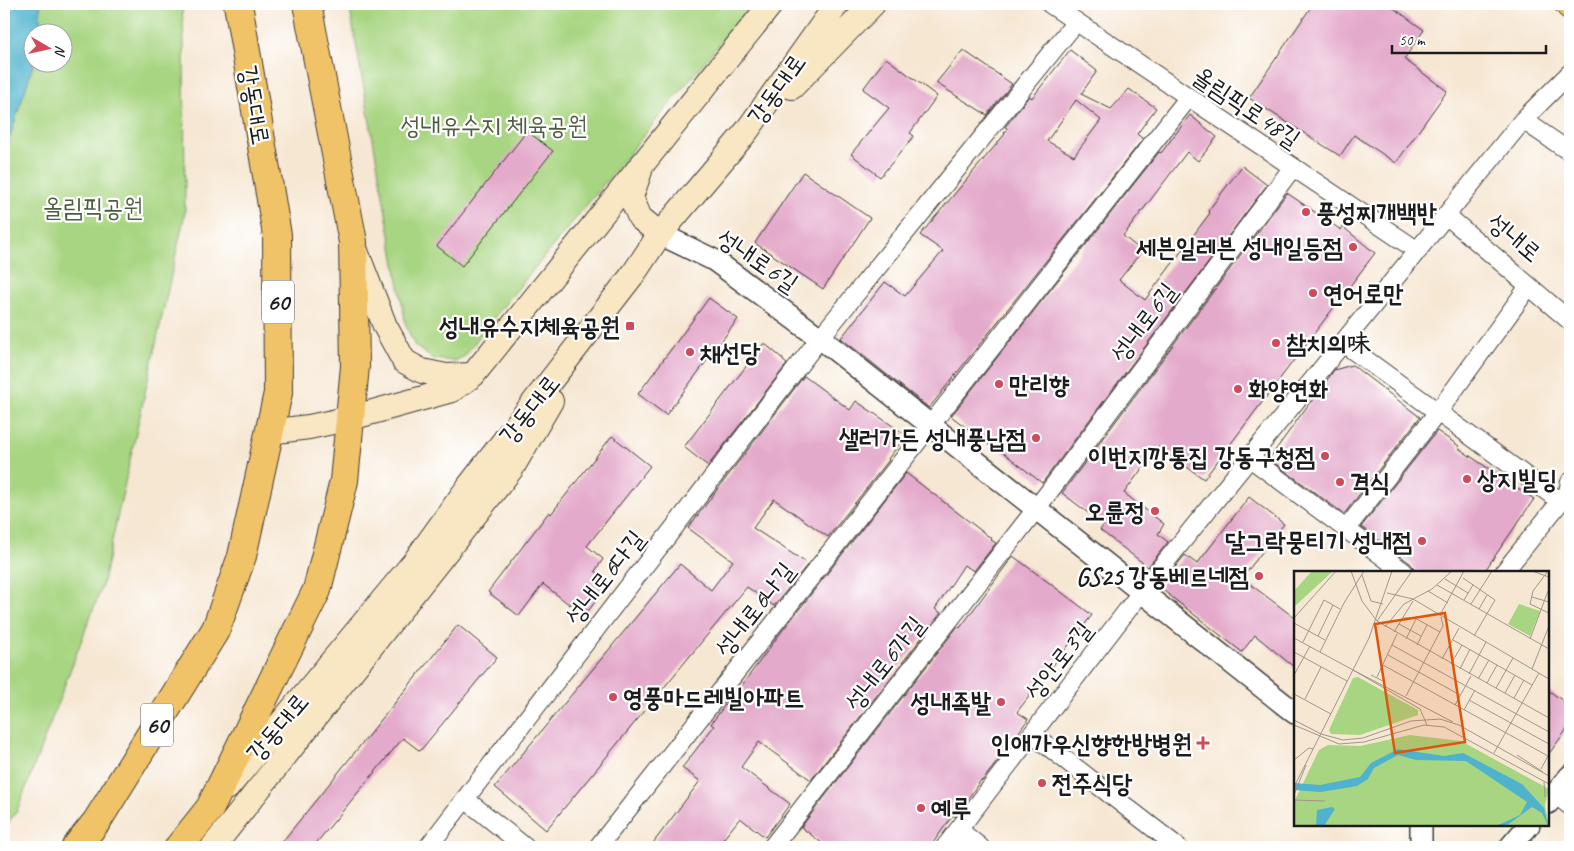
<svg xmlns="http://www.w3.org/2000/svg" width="1574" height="851" viewBox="0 0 1574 851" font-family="Caveat,'LXGW WenKai TC','Poor Story',sans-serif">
<rect width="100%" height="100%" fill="#fff"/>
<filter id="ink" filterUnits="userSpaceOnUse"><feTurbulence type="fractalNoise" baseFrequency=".02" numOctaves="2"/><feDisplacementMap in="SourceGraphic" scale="10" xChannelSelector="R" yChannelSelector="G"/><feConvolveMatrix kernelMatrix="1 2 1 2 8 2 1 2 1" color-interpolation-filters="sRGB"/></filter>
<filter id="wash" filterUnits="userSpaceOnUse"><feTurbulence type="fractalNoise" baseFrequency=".0096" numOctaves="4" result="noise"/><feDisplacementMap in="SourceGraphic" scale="20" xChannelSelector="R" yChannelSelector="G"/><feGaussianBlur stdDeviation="1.12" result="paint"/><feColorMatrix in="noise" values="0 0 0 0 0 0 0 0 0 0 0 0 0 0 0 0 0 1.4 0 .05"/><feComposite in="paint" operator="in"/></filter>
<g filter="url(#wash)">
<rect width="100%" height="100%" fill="#f6e7d3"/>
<!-- green -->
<path fill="#a8d581" stroke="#62784e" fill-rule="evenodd" d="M4,4h178l2,40 1,169 -83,373 -85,225 -13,17zM32,32h30v30h-30z
M349,4h403l-265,322 -22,30 -11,5 -21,-2 -18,-13 -9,-20z"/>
<!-- water -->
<path fill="#4fb3ce" stroke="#366875" d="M4,4h36l1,28h-9l2,31 -30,92z"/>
<g id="blocks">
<!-- building -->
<path fill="#e4aacb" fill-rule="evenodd" d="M1313,4h75l36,26 -20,29 43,32 -51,72 -42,-28 -14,21 -91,-58z
M963,50l49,34 -25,31 -51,-32z
M1070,50l27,21 -16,23 30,15 18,-20 27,19 -19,26 6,5 -214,269 -88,-70 44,-56 20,14 38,-45 -23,-16 85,-101 -1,-1 4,-4 -3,-2 24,-31 3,2zM1076,100l25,20 -27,36 -27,-15z
M886,58l51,38 -27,37 4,3 -34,41 -29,-23 38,-46 -26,-19z
M1190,115l27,22 -19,24 -11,-9 -64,84 19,15 -23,29 26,20 65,-87 -2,-2 34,-45 25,19 -225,298 -51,-40 -2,2 -38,-29 208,-264 2,1z
M527,131l26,20 -91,115 -25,-20z
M803,172l67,46 -47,71 -68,-46z
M1287,193l54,37 2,-3 32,26 -171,226 -46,-32 -34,46 40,31 -6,10 10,8 -20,25 -48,-37 4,-5 -42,-32z
M709,298l29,21 -72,96 -28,-21z
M764,343l19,16v2l4,3 -79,102 -24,-19z
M1352,365l68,52 -76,97 -75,-55 42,-58 1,1 22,-32z
M804,376l46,34 6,-9 50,34 -18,24 1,1 -61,77 -54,-38 -21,29 55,36 -34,42 -27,-19 -201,243 -51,-43 185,-223 31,26 22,-29 -45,-33z
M1437,431l22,15 -1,2 76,51 -50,73h-67l-7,-9 -49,-36z
M612,436l38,30 -63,80 16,13 -8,12 15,12 -22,28 -14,-11 -4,5 -27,-21 -24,32 -31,-24 61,-80 2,2z
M906,473l86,66 -1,1 5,3 -22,28 -10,-6 -29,44 6,4 -130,167 -52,-38 -18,25 49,37 -25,33 -25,-19 -23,29h-67l50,-66 -18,-13 32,-42 -3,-2 21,-29 2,1 45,-61z
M1249,497l35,27 -42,54 53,40v50l-40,-33 -13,17 -83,-65 26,-32 12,9z
M1013,556l79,59 -75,97 11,7 -21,30 -25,32 -1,-1 -26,37 -2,-2 -23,32h-103l-26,-20 157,-201 2,2z
M458,625l39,32 -77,94 -17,-13 -90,109h-35z
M1548,690l22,16v19l-22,30z"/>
</g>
</g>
<g filter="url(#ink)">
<use href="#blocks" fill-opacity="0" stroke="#3d3a37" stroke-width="1"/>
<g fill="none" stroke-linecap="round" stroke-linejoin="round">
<defs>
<path id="minor" d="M1050,4l368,247
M1523,120l47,32
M1446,215l124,106
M1343,343l217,158
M1250,458l154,114
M1346,529l92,-117 91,-126
M1504,572l64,-80 2,-10
M1032,734l146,113
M1555,794l15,12
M465,799l60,48
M959,830l21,17
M428,847l392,-509 256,-316
M598,847l591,-750
M772,847l264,-338 257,-342
M945,847l201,-261 377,-466 47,-47"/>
<path id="tertiary" d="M660,234l54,26 106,78 475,375
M1548,803l22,-27
M1421,847v-22
M1510,847l19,-22"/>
<path id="secondary" d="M792,87l81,-83
M640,171l-9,26 9,21 20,16
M356,251l29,75 19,35 18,10 24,5 27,-1
M269,432l40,-5 42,-9 101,-28 21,-15 298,-371
M228,787l187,-226 54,-75 165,-213 26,-39 86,-102 91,-128
M213,847l299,-379 39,-67"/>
<path id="primary" d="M1569,4l1,1
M76,847l21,-26 119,-192 26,-73 36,-163 -1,-158 -39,-231
M179,847l31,-39 107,-218 27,-109 11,-115 -2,-124 -46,-238"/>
</defs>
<!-- minor casing -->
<use href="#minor" stroke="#3d3a37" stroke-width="20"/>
<!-- tertiary casing -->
<use href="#tertiary" stroke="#3d3a37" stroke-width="24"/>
<!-- secondary casing -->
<use href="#secondary" stroke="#3d3a37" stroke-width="26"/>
<!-- primary casing -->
<use href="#primary" stroke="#3d3a37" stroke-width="30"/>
<!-- minor -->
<use href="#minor" stroke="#fff" stroke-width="18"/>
<!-- tertiary -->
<use href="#tertiary" stroke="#fff" stroke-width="21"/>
<!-- secondary -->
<use href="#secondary" stroke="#f9e7c3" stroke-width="24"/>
<!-- primary -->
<use href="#primary" stroke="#f1c369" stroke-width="28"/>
</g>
</g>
<!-- markers -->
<g fill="#d1495b" stroke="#fff" stroke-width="2">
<circle cx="1306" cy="212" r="5"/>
<circle cx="1353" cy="247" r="5"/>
<circle cx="1313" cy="293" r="5"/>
<rect x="625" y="321" width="10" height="10" rx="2.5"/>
<circle cx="1276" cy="343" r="5"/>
<circle cx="690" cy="352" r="5"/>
<circle cx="999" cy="384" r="5"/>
<circle cx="1238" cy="389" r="5"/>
<circle cx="1036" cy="438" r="5"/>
<circle cx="1325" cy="456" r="5"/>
<circle cx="1467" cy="479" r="5"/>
<circle cx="1340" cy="482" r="5"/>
<circle cx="1155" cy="511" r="5"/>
<circle cx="1422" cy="541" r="5"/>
<circle cx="1259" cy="576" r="5"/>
<circle cx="613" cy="697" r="5"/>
<circle cx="1001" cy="702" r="5"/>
<path d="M1200.5 735.5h5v5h5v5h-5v5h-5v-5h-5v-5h5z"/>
<circle cx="1042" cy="783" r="5"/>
<circle cx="921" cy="808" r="5"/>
</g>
<g text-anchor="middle" stroke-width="4.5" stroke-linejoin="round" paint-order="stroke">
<!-- shield labels -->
<g fill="#fff" stroke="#606060" stroke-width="1">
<rect x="262" y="280.5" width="32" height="43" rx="4"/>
<rect x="141" y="703.5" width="32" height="43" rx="4"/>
</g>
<g font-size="24" font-weight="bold" fill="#1c1c1c">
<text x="278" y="310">60</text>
<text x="157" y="733">60</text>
</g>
<!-- street labels -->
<g font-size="25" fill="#1c1c1c" stroke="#fff">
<text transform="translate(776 89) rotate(-55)" y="9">강동대로</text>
<text transform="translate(255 105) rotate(80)" y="9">강동대로</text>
<text transform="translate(1247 107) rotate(34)" y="9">올림픽로48길</text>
<text transform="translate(1515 237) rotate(40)" y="9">성내로</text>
<text transform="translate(758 260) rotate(34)" y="9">성내로6길</text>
<text transform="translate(1143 322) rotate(-53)" y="9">성내로6길</text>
<text transform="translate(529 409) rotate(-52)" y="9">강동대로</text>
<text transform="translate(604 577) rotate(-52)" y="9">성내로6다길</text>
<text transform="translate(754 609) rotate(-52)" y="9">성내로6나길</text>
<text transform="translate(1058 660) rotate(-52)" y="9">성안로3길</text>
<text transform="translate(884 663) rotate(-52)" y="9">성내로6가길</text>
<text transform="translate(277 727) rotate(-50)" y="9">강동대로</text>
</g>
<!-- park labels -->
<g font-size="25" fill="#4d5d3f" stroke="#fff">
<text x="494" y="134">성내유수지 체육공원</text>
<text x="93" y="216">올림픽공원</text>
</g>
<!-- poi labels -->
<g font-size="25" font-weight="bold" fill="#1c1c1c" stroke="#fff" text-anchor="start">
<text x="1316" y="221">풍성찌개백반</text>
<text x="1343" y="256" text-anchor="end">세븐일레븐 성내일등점</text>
<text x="1323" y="302">연어로만</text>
<text x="620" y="335" text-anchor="end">성내유수지체육공원</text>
<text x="1286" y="352">참치의味</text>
<text x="700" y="361">채선당</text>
<text x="1009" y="393">만리향</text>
<text x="1248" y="398">화양연화</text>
<text x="1026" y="447" text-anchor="end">샐러가든 성내풍납점</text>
<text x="1315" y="465" text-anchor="end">이번지깡통집 강동구청점</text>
<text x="1477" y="488">상지빌딩</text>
<text x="1350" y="491">격식</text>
<text x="1145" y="520" text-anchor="end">오륜정</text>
<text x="1412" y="550" text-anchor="end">달그락뭉티기 성내점</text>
<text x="1249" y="585" text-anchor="end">GS25 강동베르네점</text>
<text x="623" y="706">영풍마드레빌아파트</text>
<text x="991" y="711" text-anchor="end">성내족발</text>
<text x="1192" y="752" text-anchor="end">인애가우신향한방병원</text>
<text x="1052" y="792">전주식당</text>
<text x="931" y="817">예루</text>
</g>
</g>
<!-- overview -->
<g transform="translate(1294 571)">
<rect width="255" height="255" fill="#f6e7d3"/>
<path d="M18,0h21l-39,36v-16zM225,33l21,7 -10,25 -22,-12zM64,106l60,33v5l-58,20 -29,-1 -2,-4 24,-52zM116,164l51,6 88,48 -4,16 4,21h-255v-24l25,-52 9,-5 32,1z" fill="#a8d581"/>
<path d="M104,178l46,7 19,-3 59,31 22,24 4,18 -6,-13 -10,-6 -26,19h-10l24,-11 7,-13 -61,-41 -50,-1 -18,-5 -24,13 -6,11 -11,7 -36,6 -27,-2v-7l26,2 40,-8 11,-14zM38,236l3,2 -11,17h-8l1,-16z" fill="#4fb3ce"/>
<path fill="none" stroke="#9f968a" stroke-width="1" d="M57,0l11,30 15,20 172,97M238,0l17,6M254,0l-15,20 -3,13 19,9M68,4l9,26 12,3M169,7l32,22 -21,36M151,8l23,14M143,14l112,64M134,20l20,12M93,22l26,6 136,80M238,26l17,5M170,29l9,-15M177,33l21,-33M185,38l8,-14M146,44l24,-44M0,47l42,-47M109,47h12l25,14M83,50l35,-50M0,52l31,17M105,53l22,12M91,56l19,-23 28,-15 20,-18M100,61l19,-31M24,65l15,-31M0,67l59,32M112,68l10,-20M236,68l18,-48M159,69l79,45M9,71l21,-42 16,9M98,74l157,87M123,74l10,-20M0,81l53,29M26,81l24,-49 20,-32M94,84l72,40M148,88l17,-31M157,93l11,-19M89,94l165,91M166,98l10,-20M238,98l17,-43M59,99l100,52M59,99l67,39 7,16M175,103l17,-32M0,104l16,-29M77,104l14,7M83,106l20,-43M184,108l11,-19M193,112l10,-18M202,117l17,-30M211,122l10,-18M0,123l37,20M112,125l37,-70 -2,-9M220,127l10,-18M11,128l16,-32M175,129l80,44M161,134l16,-29M170,139l11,-20M0,149l27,14 22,6 20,-2 48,-17 29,-2 19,6 90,51M0,154l45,19 25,-2 60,-17 20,2 105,57M200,182l45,-80M223,184l26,17M0,189l15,-12 4,1M247,198l8,-15M250,211l1,15M0,216l75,-149 23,-67M0,224l12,-30M0,229l31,1"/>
<path fill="#de560d" fill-opacity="0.15" stroke="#de560d" stroke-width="2.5" d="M151,42l20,129 -70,11 -20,-129z"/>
<rect width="255" height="255" fill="none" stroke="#1c1c1c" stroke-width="2.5"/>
</g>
<!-- margin -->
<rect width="1574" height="851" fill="none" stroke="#fff" stroke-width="20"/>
<!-- north arrow -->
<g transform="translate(48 48) rotate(99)"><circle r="24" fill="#ffffff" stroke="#a4a4a4"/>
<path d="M0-4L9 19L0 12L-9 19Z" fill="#d1495b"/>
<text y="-8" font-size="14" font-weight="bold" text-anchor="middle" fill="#1c1c1c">N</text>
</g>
<!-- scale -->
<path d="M1392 45v8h154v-8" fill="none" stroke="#1c1c1c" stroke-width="2.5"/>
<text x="1399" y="45" font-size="15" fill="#1c1c1c" stroke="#ffffff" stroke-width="4" paint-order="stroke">50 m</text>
</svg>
